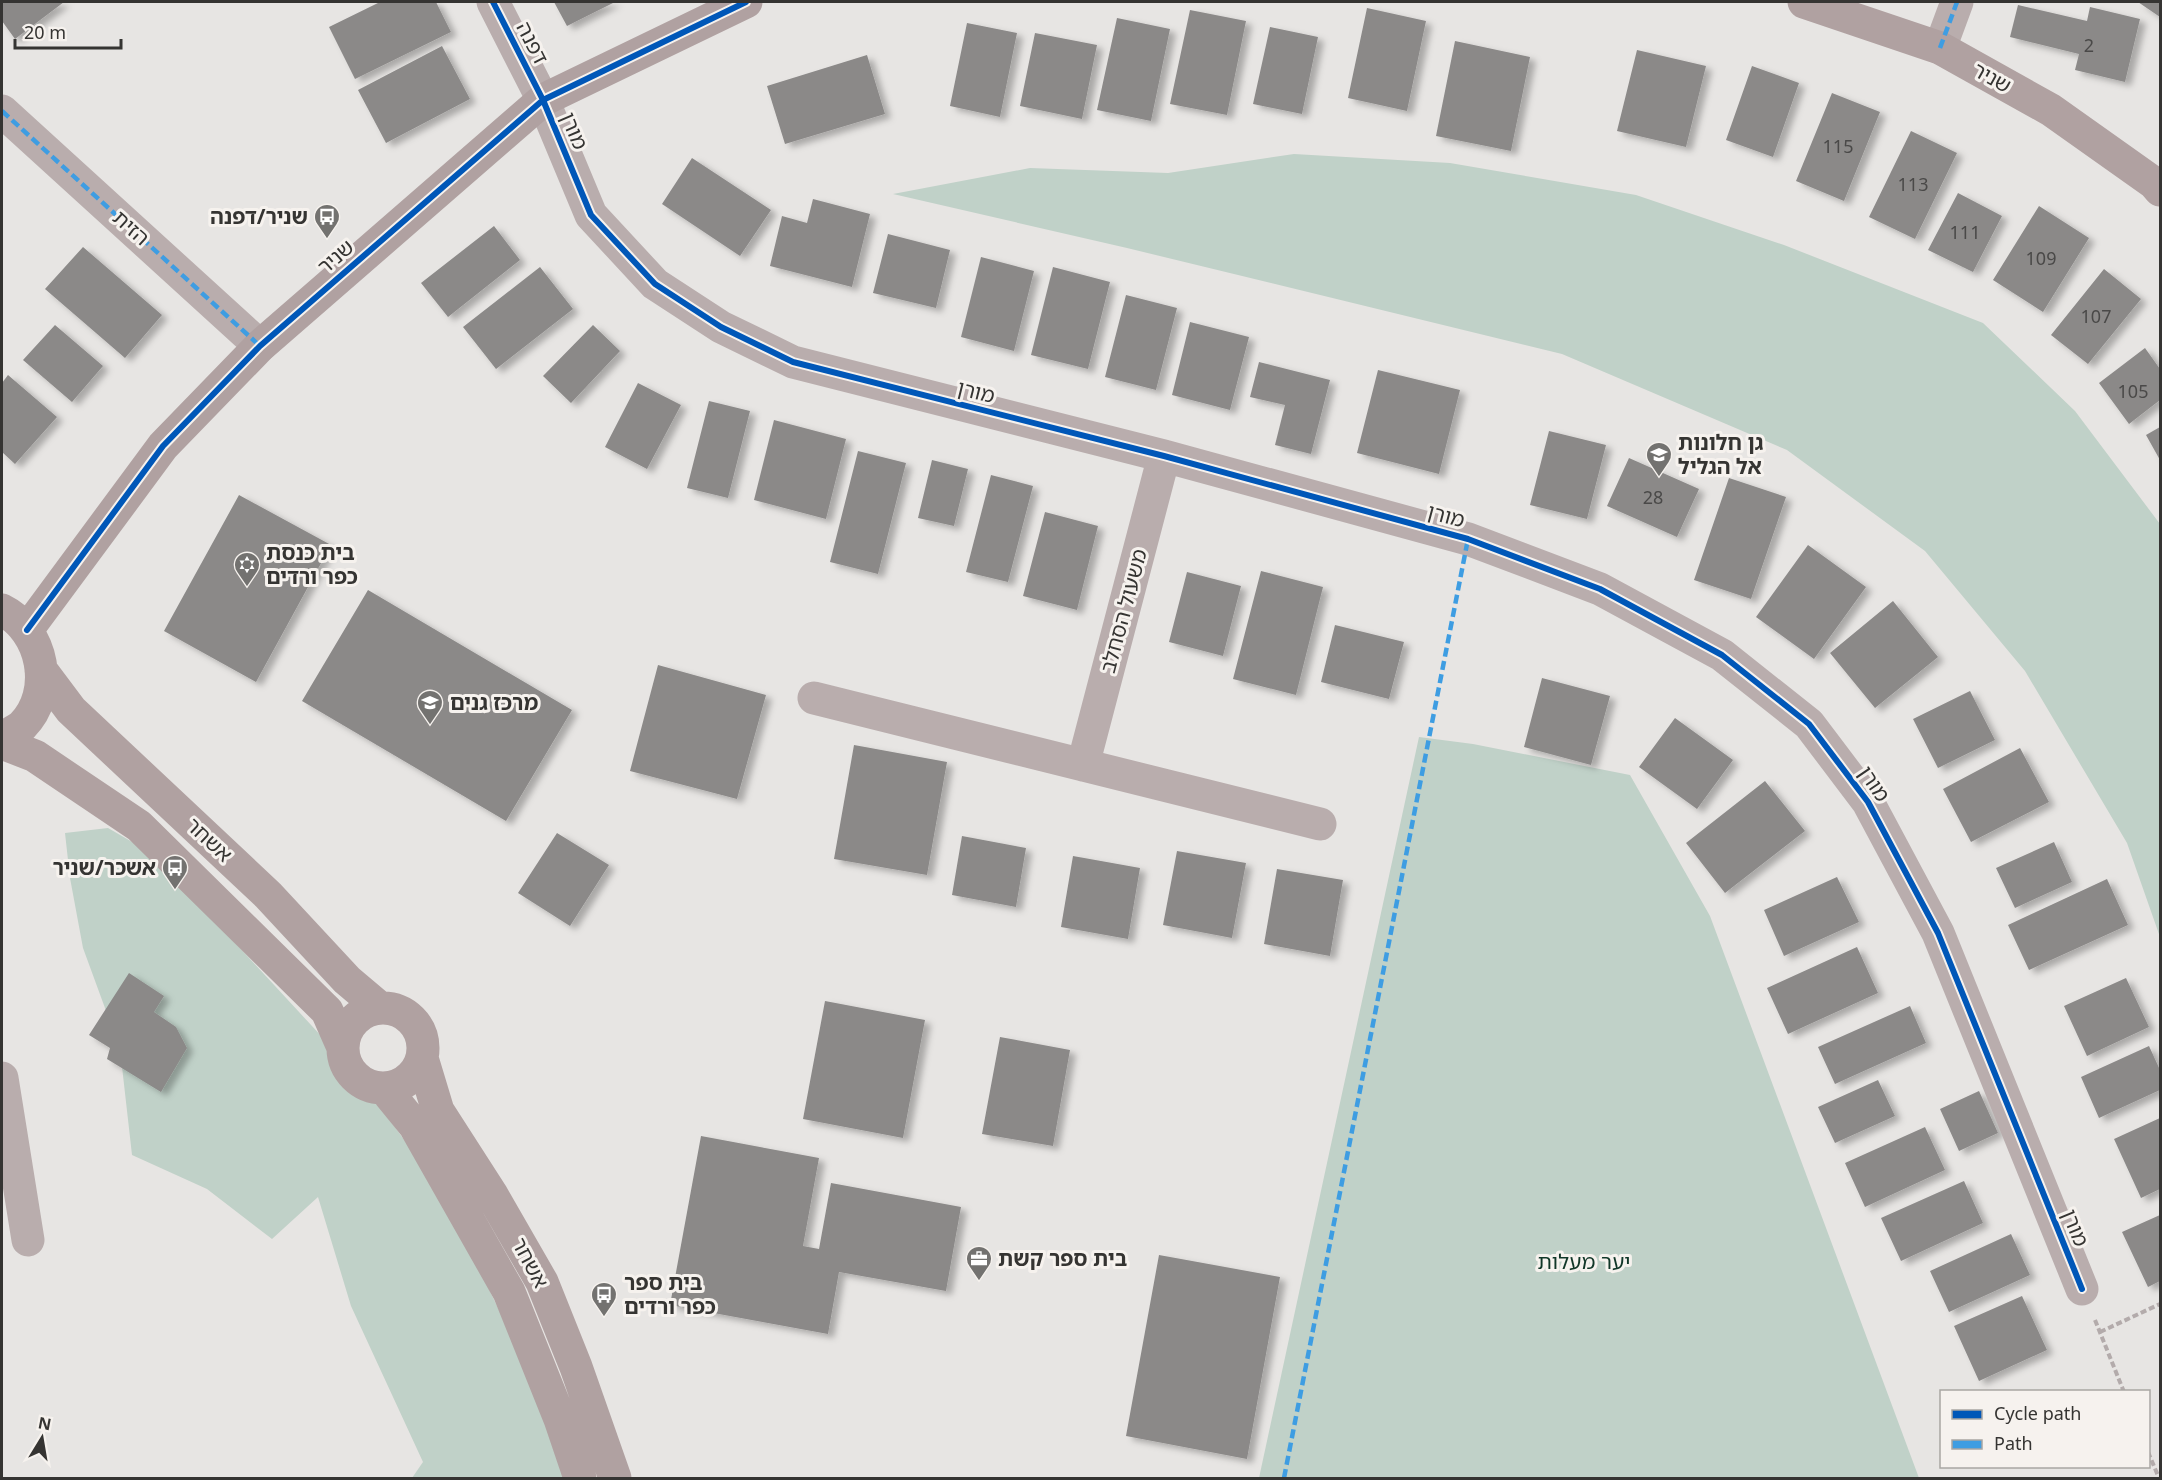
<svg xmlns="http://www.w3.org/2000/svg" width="2162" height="1480" viewBox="0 0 2162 1480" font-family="'Noto Sans','Noto Sans Hebrew',sans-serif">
<defs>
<filter id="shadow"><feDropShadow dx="6" dy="4" stdDeviation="3" flood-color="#0004"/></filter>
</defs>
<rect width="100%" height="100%" fill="#e7e5e3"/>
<!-- green -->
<path fill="#c0d1c8" d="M1294,154l156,9 186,32 148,50 199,78 92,88 85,113v413l-33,-94 -102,-172 -100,-120 -138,-101 -225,-96 -435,-106 -234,-54 137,-26 138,5z
M1419,737l54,7 157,31 80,141 209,562h-660z
M108,828l45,26 183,198 50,63 30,41 39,62 82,172 27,88h-152l11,-16 -72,-156 -33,-109 -46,42 -65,-50 -75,-34 -12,-106 -37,-101 -13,-70 -5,-45z"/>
<!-- building -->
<path fill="#8b8988" filter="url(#shadow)" d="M2,2h62l-49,37 -13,-18z
M380,2h56l15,30 -96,47 -26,-52z
M554,2h61l-48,24z
M2138,2h22v15z
M2018,5l69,16 3,-14 50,12 -15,63 -50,-12 4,-16 -69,-17z
M1367,8l59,13 -19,90 -59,-13z
M1190,10l56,11 -19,94 -57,-11z
M1117,18l53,11 -19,92 -54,-11z
M967,23l50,10 -17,84 -50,-11z
M1270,27l48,10 -16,77 -49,-10z
M1035,33l62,12 -15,74 -62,-13z
M1455,41l75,16 -19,94 -75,-15z
M442,46l28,53 -84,44 -28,-53z
M1637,50l69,16 -20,81 -69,-16z
M867,55l18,59 -100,30 -18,-58z
M1752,66l47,17 -26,74 -47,-17z
M1832,93l48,19 -36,89 -48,-20z
M1911,131l46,22 -42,86 -46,-22z
M692,158l79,52 -31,46 -78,-52z
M1958,193l44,23 -29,56 -45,-22z
M813,199l57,15 -18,73 -82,-21 12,-50 25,7z
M2039,206l50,32 -46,74 -50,-32z
M494,226l26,34 -72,57 -27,-34z
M888,234l62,16 -14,58 -63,-15z
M83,247l79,68 -37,43 -80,-69z
M981,257l53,14 -20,80 -53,-14z
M540,267l33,42 -77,60 -33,-42z
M1053,267l57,15 -22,87 -57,-14z
M2104,269l37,30 -53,65 -37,-29z
M1126,295l51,13 -21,82 -51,-13z
M1190,322l59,15 -19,73 -58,-15z
M55,325l48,41 -31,36 -49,-42z
M593,325l27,26 -49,52 -28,-27z
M2145,348l15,21v31l-31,24 -30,-41z
M1259,362l71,18 -19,74 -36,-9 10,-40 -35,-8z
M1378,370l82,20 -21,84 -82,-21z
M8,375l49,42 -42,47 -13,-12v-69z
M638,383l43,22 -34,64 -42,-22z
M709,401l41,10 -22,87 -41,-10z
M774,420l72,19 -20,80 -72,-19z
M2160,427v33l-14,-25z
M1549,431l57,14 -19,74 -57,-14z
M858,451l48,12 -28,111 -48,-12z
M1629,458l70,31 -22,48 -70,-31z
M932,460l36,9 -14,57 -36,-8z
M991,475l42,11 -25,96 -42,-10z
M1729,478l57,19 -35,102 -57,-19z
M239,495l92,50 -75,137 -92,-51z
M1045,512l53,14 -21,84 -54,-14z
M1808,545l58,42 -52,72 -58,-42z
M1261,571l62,16 -27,108 -63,-16z
M1187,572l54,14 -18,70 -54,-14z
M368,590l204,120 -66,111 -204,-120z
M1893,601l45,56 -63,51 -45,-55z
M1335,625l69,17 -15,57 -68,-17z
M658,665l108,30 -29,104 -107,-28z
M1542,678l68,18 -19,69 -67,-18z
M1970,691l25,49 -57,28 -25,-49z
M1675,718l58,42 -36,49 -58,-42z
M854,745l93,17 -20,113 -93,-16z
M2020,748l29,54 -78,40 -28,-53z
M1765,781l40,50 -80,62 -39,-50z
M557,833l52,32 -39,61 -52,-33z
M962,836l64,12 -10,59 -64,-12z
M2054,842l18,40 -57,26 -19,-40z
M1177,851l69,12 -14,75 -69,-13z
M1073,856l67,12 -12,71 -67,-12z
M1277,869l66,11 -13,76 -66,-12z
M1837,877l22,45 -75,34 -20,-46z
M2107,879l21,46 -99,45 -21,-45z
M1857,947l21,46 -90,41 -21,-46z
M129,973l35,23 -10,16 22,15 11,21 -26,44 -54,-33 3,-11 -21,-13z
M2126,978l23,49 -62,29 -23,-50z
M825,1001l100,19 -22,118 -100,-19z
M1910,1006l16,37 -91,41 -17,-37z
M1000,1037l70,13 -17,96 -71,-12z
M2149,1046l11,24v20l-61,28 -18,-41z
M1878,1080l17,36 -60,27 -17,-36z
M1979,1091l19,42 -39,18 -19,-42z
M2160,1118v71l-19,9 -27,-59z
M1925,1127l20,43 -80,37 -20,-44z
M701,1136l118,22 -16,88 16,3 12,-66 130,24 -15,84 -107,-19 -11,62 -158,-29z
M1964,1181l19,42 -82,38 -20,-43z
M2160,1215v66l-12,6 -26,-55z
M2011,1234l19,41 -81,37 -19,-41z
M1159,1255l121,22 -33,182 -121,-23z
M2022,1296l25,54 -68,31 -25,-55z"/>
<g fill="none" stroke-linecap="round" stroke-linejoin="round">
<!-- path -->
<path stroke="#b3abab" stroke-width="4" stroke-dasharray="6 3" stroke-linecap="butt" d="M2095,1320l29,72
M2100,1332l60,-28
M2148,1452l11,26"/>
<!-- street -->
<path stroke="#b9adad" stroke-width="33" d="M493,2l50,98 48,115 64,69 66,43 72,35 371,94 304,83 132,50 122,66 87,69 59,78 70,131 144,356
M1940,48l17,-46
M2,111l258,235
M814,698l506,126
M1083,765l81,-309
M2,1078l26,162"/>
<!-- secondary -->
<path stroke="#b0a1a1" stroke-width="33" d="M1804,2l136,46 111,62 103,73 6,7
M2,610c41,20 54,82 20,116 -6,5 -14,8 -20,12
M27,630l136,-184 97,-100 283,-246 203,-98
M41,670l30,40 197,185 79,85 32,27
M2,743l33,13 104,70 188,185 15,34
M343 1048a40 40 0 1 1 80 0a40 40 0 1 1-80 0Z
M422,1058l16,53 54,84 50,87 34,85 39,111
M384,1088l31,38 94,166 51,127 20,59"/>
<!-- quiet -->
<path stroke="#3e9de2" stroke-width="4.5" stroke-dasharray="9 4.5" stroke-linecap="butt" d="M1940,48l17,-46
M2,111l258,235
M1284,1478l184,-939"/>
<defs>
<path id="cycleway" d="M493,2l50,98 48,115 64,69 66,43 72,35 371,94 304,83 132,50 122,66 87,69 59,78 70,131 144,356
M27,630l136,-184 97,-100 283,-246 203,-98"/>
</defs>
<!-- cycleway casing -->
<use href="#cycleway" stroke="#f6f2ee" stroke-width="10"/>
<!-- cycleway -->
<use href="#cycleway" stroke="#0057b8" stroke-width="6"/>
</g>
<!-- icons -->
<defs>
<symbol id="bus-pin" viewBox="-11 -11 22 30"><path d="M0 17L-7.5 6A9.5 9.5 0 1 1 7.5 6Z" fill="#737270" stroke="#f6f2ee"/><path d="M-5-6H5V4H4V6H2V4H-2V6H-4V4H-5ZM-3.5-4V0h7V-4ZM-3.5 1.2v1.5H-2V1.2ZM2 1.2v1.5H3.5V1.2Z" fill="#fff"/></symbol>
<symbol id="school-pin" viewBox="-11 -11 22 30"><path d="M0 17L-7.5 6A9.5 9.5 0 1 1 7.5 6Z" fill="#737270" stroke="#f6f2ee"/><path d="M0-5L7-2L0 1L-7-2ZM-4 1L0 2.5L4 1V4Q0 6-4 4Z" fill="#fff"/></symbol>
<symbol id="synagogue-pin" viewBox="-11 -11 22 30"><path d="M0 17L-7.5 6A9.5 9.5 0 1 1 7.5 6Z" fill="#737270" stroke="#f6f2ee"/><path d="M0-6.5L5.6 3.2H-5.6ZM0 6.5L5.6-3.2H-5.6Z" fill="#fff"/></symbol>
<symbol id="office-pin" viewBox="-11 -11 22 30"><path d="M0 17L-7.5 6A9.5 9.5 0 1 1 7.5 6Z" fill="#737270" stroke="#f6f2ee"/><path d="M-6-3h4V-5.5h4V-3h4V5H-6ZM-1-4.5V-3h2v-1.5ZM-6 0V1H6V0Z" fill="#fff"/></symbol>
</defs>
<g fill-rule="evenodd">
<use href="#bus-pin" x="312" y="202" width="30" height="40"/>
<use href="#school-pin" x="1644" y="440" width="30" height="40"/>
<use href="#synagogue-pin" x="232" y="550" width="30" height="40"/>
<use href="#school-pin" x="415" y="688" width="30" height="40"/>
<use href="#bus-pin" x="160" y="853" width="30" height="40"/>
<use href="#office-pin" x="964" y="1244" width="30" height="40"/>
<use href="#bus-pin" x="589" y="1280" width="30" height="40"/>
</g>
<g text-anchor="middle" stroke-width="6" stroke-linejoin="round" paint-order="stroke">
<!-- number labels -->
<g font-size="18" fill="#4a4948">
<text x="2089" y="52">2</text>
<text x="1838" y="153">115</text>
<text x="1913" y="191">113</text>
<text x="1965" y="239">111</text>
<text x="2041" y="265">109</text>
<text x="2096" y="323">107</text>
<text x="2133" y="398">105</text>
<text x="1653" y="504">28</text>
</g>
<!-- street labels -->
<g font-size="21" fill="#353432" stroke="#f6f2ee">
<text transform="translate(532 43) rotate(63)" y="7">דפנה</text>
<text transform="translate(1992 78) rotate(29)" y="7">שניר</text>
<text transform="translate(574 131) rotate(67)" y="7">מורן</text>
<text transform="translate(131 228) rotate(42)" y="7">הזית</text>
<text transform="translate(336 257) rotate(-41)" y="7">שניר</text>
<text transform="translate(976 392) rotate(14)" y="7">מורן</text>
<text transform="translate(1446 516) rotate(15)" y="7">מורן</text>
<text transform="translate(1124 611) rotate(-75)" y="7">משעול הסחלב</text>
<text transform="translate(1874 784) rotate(56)" y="7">מורן</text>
<text transform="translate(209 840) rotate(43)" y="7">אשחר</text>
<text transform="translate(2075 1228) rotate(68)" y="7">מורן</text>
<text transform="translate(530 1263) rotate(62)" y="7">אשחר</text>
</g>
<!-- poi labels -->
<g font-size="21" font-weight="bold" fill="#353432" stroke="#f6f2ee" text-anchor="start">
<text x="308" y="224" text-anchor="end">שניר/דפנה</text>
<text x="1678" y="450">גן חלונות<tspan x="1678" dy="24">אל הגליל</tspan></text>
<text x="266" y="560">בית כנסת<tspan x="266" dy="24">כפר ורדים</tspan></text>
<text x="450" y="710">מרכז גנים</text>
<text x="156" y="875" text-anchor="end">אשכר/שניר</text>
<text x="998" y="1266">בית ספר קשת</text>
<text x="624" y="1290">בית ספר<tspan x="624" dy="24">כפר ורדים</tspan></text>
</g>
<!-- park labels -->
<g font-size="21" fill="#113728" stroke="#f6f2ee">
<text x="1584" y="1269">יער מעלות</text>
</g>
</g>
<!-- border -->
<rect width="2162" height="1480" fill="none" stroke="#353432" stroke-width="6"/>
<!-- legend -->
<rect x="1940" y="1390" width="210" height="78" fill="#f6f2ee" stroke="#a9a6a3" stroke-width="1.5"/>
<rect x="1952" y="1410" width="30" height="9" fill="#0057b8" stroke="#a9a6a3" stroke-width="1.5"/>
<text x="1994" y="1420" font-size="18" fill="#353432">Cycle path</text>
<rect x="1952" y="1440" width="30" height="9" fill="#3e9de2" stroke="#a9a6a3" stroke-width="1.5"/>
<text x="1994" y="1450" font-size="18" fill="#353432">Path</text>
<!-- north arrow -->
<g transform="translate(42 1438) rotate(11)" stroke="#f6f2ee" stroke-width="4.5" paint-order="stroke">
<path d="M0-4.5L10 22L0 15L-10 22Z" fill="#353432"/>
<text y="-9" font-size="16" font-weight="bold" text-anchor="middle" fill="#353432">N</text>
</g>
<!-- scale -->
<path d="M15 39v9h106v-9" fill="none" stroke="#353432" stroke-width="3"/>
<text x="24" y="39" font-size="18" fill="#353432" stroke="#f6f2ee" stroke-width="4.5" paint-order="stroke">20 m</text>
</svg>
